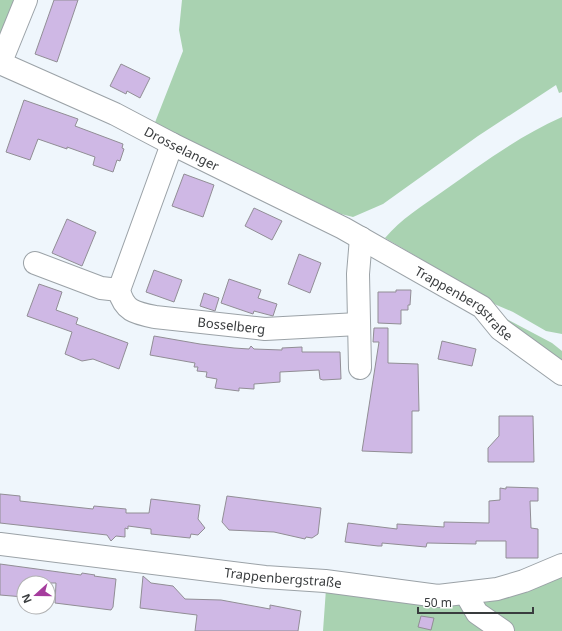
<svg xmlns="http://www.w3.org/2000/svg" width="562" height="631" viewBox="0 0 562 631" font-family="'Noto Sans',sans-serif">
<rect width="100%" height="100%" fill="#eff6fc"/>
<!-- green -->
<path fill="#a9d2b1" d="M0,0h18l-13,36 -5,-2z
M182,0h380v92l-3,1 -3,-8 -78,51 -95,68 -30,13 -12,-3 -187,-89 29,-74 -4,-21z
M562,117v217l-16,-3 -33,-19 -28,-12 -42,-28 -58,-34c16,-19 37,-32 57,-46 38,-27 77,-56 120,-75z
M499,315l53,28 10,8v15z
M562,569v62h-53l-38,-35z
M326,589l134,15 33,27h-170z"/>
<!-- building -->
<path fill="#cfb8e5" stroke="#918e95" d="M54,0h24l-21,62 -22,-8z
M121,64l29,14 -10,20 -13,-7 -1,3 -16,-8z
M24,100l54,19 -3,7 48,18 -1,4 2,1 -4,12 -3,-1 -4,12 -20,-7 2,-8 -28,-10v2l-29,-10 -8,21 -24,-8z
M184,174l30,11 -11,32 -31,-11z
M254,208l28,13 -10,19 -27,-14z
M67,219l29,13 -14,34 -30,-13z
M299,254l22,9 -11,30 -22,-9z
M154,270l28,10 -8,22 -28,-10z
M229,279l32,11 -3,8 19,6 -4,12 -19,-5 -1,3 -32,-11z
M39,284l23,8 -6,18 22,8 -2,6 52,19 -9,26 -26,-10 -11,2 -17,-7 7,-22 -45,-16z
M396,290h15l-1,15h-2v5h-7v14l-23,-1v-31h18z
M204,293l15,5 -4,13 -15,-5z
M374,328h14v35l30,1 1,47h-7v42l-50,-2 17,-109h-6z
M154,336l46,8 34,4 15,1 2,-3 3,3 28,1v-2l20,-1v5h38l1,27 -18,1 -3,-1 -1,-9 -39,2v10l-26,2v5l-15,-1v3l-24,-3 2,-9 -11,-2 1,-5 -10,-1 1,-4h-4l1,-4 -45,-8z
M442,341l34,8 -4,17 -34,-7z
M499,416h34l1,46h-46v-14l11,-12z
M506,487l32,1v13h-8l1,27 7,1v29h-32v-17h-30v3l-49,-1 -1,4 -44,-4v3h-4l-33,-4 3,-19 49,6v-5l47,3v-5l45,1v-22l11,-1v-12l6,1z
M0,494l20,2v5l36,4 37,4 1,-3 32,3v4h23l2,-14 49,6 -2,14 7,9 -7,7 -7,-1 -1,4 -39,-4v-5l-23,-3v3l-3,-1v9l-9,-1 -5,5 -4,-6 -107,-12z
M227,496l94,12 -3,26 -6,4 -6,-1 -1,2 -31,-7 -45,-2 -7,-8z
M0,564l81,11 1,-2 13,2 -1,1 22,3 -3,28 -2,3 -56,-7 1,-20h-32v14l-24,-2z
M143,576l8,7 22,3 12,13 36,1 49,9v-4l31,6 -3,20h-103l2,-16 -57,-7z
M421,616l13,2 -3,12 -13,-3z"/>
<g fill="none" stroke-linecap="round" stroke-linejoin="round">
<defs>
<g id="minor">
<path id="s1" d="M0,63l115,51 57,30 171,84 139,79 18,22 62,45"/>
<path id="s2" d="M172,144l-53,146c5,21 16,23 36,27l110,12 93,-5"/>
<path d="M35,263l66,25 18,2"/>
<path d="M360,368l-2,-94 3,-36"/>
<path id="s3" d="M0,544l265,33 60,4 113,15 59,-7 27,-8 38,-16"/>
<path d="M466,594l11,19 26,18"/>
</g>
<path id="major" d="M0,64l26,-64"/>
</defs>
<!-- minor casing -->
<use href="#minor" stroke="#9ba2a7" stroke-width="24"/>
<!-- major casing -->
<use href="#major" stroke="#9ba2a7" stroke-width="24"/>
<!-- minor -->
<use href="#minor" stroke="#fff" stroke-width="22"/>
<!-- major -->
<use href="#major" stroke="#fff" stroke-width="22"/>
</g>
<g text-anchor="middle" stroke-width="3" stroke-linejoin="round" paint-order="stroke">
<!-- street labels -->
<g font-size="13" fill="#393c3e" stroke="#fff">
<text dy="5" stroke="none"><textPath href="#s1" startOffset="201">Drosselanger</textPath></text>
<text dy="5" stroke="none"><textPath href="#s1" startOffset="524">Trappenbergstraße</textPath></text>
<text dy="5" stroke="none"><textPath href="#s2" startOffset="281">Bosselberg</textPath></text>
<text dy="5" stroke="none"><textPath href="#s3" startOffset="285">Trappenbergstraße</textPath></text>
</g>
</g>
<!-- north arrow -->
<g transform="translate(36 595) rotate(249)"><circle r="19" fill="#ffffff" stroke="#b0b1b2"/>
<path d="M0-3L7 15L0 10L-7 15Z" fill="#a53c9d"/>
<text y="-6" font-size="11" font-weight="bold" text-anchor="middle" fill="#393c3e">N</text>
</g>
<!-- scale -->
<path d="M418 607v6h115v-6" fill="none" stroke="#393c3e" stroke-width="2"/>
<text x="424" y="607" font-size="12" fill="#393c3e" stroke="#ffffff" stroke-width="3" paint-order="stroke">50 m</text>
</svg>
